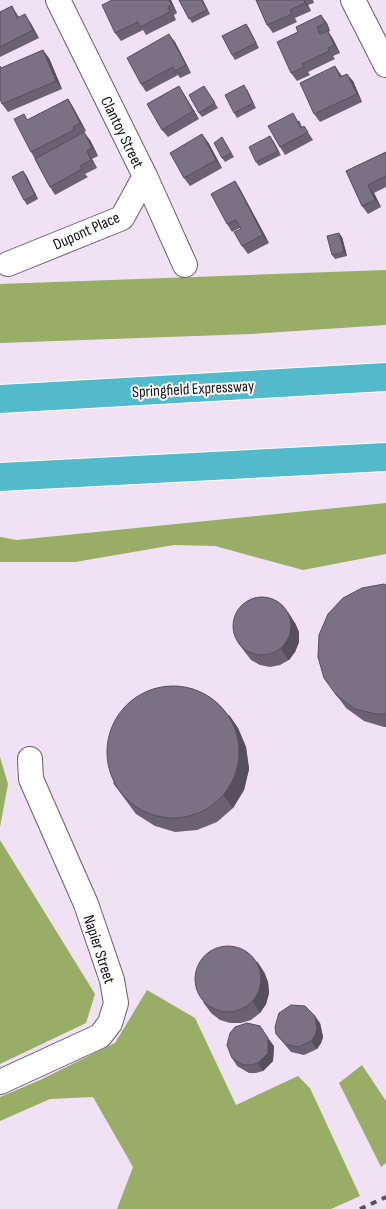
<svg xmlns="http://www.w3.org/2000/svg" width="386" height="1209" font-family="'Sofia Sans Condensed',sans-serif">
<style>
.forest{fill:#98ad65}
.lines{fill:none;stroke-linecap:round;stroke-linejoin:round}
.minor-casing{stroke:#695c6c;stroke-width:26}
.motorway-casing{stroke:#fff;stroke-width:30}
.minor{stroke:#fff;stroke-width:24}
.motorway{stroke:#52baca;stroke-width:28}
.rail{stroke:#58505a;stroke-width:4;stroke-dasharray:6 6;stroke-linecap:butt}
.wall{fill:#6a6172}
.shaded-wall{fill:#564f5c}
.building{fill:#7b7184;stroke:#564f5c}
.labels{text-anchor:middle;stroke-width:4;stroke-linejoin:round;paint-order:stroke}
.street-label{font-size:16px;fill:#110c12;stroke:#fff}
</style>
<rect width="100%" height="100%" fill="#f0e1f4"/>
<!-- forest -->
<path class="forest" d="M386,270V325L251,334L0,343V284Z
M386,503V554L303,570L215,546L174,545L75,562H0V537L17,540Z
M0,757L8,784L0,827Z
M0,840L95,994L86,1023L0,1064Z
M147,990L195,1018L236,1105L298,1076L310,1088L360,1196L331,1209H117L133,1167L93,1097L50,1099L0,1121V1097L40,1080L115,1043Z
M362,1065L386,1101V1163L381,1167L339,1083Z"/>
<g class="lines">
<defs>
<path id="minor" d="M58,0L145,176L185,265
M353,0L386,65
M8,264L122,218L145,176
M0,1082L100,1036L110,1023L116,1003L112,980L86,904L31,779L30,759"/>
<path id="motorway" d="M0,399L386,377
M0,477L386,457"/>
</defs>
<!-- minor casing -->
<use href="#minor" class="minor-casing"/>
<!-- motorway casing -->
<use href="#motorway" class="motorway-casing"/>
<!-- minor -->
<use href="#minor" class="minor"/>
<!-- motorway -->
<use href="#motorway" class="motorway"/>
<!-- rail -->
<path class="rail" d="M360,1209L386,1197"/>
</g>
<!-- wall -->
<path class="wall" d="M112,0H171L177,13L174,15L176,20L146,35L143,30L121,41L115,33Z
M179,0H203L210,14L192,23Z
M256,0H313L314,3L308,5L311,11L295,18L297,22L273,33L267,25Z
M12,6L19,17L30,22L39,38L0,57V12Z
M327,23L330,31L328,32L333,39L340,53L333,56L335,59L308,72L310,75L297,81L291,73L298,32L296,27Z
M246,24L259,48L235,60L232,55Z
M175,42L191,73L180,78L178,75L146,92L141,84Z
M49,58L62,89L8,112L2,104V68Z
M335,66L342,76L353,81L362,102L320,122L314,114Z
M179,86L199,119L168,137L162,130Z
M204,86L218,108L202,117L199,113Z
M247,89L256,108L237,118L234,113Z
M68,99L73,107L86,131L79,135L90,140L98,156L92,159L97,168L85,174L88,177L55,195L50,187L35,159L31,152L28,120Z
M299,120L302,127L304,126L313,140L285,155L280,147Z
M222,137L234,157L225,162L222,158Z
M273,140L281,155L259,166L256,162Z
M208,142L222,168L190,186L184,178Z
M386,152V187L374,193L381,207L368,214L362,206L346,171Z
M26,175L38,199L27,205L24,200Z
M235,181L240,189L269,243L248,254L242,246L240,228L232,232L227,224Z
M342,237L347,256L335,259L332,255Z
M386,585V727H384L364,721L346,708L324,678Z
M295,623L299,632V642L295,652L289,660L280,665L270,667L260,665L251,660L238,643Z
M229,715L238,728L246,747L249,769L244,790L233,808L217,822L197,830L175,832L155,826L136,814L113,783Z
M264,972L268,982L269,993L266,1004L260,1013L251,1020L241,1023H230L220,1020L211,1013L203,1002Z
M320,1023L323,1037L321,1043L317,1049L304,1055L291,1052L276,1034Z
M274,1046L273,1061L263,1071L256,1073H249L237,1066L232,1058Z"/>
<!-- shaded-wall -->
<path class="shaded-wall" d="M169,0H171L177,13L172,5Z
M304,0L308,5L311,11L305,3Z
M25,14L30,22L39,38L33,30Z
M321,15L327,23L330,31L325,23Z
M246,24L249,28L259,48L256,43Z
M328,31L333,39L340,53L334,45Z
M169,34L175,42L191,73L186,65Z
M43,50L49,58L62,89L56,81Z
M347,74L353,81L362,102L357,94Z
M179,86L184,94L199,119L193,111Z
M68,99L73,107L86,131L80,123Z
M84,132L90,140L98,156L92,148Z
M202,134L208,142L222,168L216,160Z
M87,151L92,159L97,168L91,160Z
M23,171L26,175L38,199L35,195Z
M235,181L240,189L269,243L263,235Z
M368,185L374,193L381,207L375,200Z
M339,233L342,237L347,256L344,252Z
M288,612L295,623L299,632V642L295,652L289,660L281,649Z
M229,715L238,728L246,747L249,769L244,790L233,808L224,796Z
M257,961L264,972L268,982L269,993L266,1004L260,1013L253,1002Z
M315,1016L320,1023L323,1037L321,1043L317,1049L311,1041Z
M268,1038L274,1046L273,1061L263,1071L258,1063Z"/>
<!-- building -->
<path class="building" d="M112,0H169L172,5L168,7L170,12L140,27L138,22L115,33L102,5Z
M179,0H202L207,10L189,19Z
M256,0H304L305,3L290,10L292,14L267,25Z
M12,6L17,18L25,14L33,30L0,47V12Z
M321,15L325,23L317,27L320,34L328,31L334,45L328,48L329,51L302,64L304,67L291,73L277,42L298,32L296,27Z
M246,24L256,43L232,55L222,36Z
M169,34L186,65L175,71L173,67L141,84L127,58Z
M43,50L56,81L2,104L0,99V66L1,68Z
M335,66L340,77L347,74L357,94L314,114L300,83Z
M244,85L253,103L234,113L225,95Z
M179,86L193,111L162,130L147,104Z
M204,86L215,103L199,113L189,95Z
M68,99L80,123L73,127L74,130L31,152L14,119L24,114L27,120Z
M293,113L301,128L304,126L308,132L280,147L268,126Z
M84,132L92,148L87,151L91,160L80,166L82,169L50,187L35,159Z
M202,134L216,160L184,178L170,153Z
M270,136L278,151L256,162L249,147Z
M222,137L231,153L222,158L214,143Z
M386,152V176L368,185L375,200L362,206L346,171Z
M23,171L35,195L24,200L12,177Z
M235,181L263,235L242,246L234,232L241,229L236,220L227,224L211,194Z
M339,233L344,252L332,255L327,236Z
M384,584L386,585V714H376L355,709L337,696L324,678L318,657L319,635L328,614L343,598L362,588Z
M233 626a29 29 0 1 1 58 0a29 29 0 1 1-58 0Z
M107 752a66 66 0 1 1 132 0a66 66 0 1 1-132 0Z
M195 979a33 33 0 1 1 66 0a33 33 0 1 1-66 0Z
M291,1005L305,1006L315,1016L317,1029L315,1035L311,1041L299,1047L285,1044L276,1034L275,1027L279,1013Z
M247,1023L260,1026L268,1038V1053L258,1063L251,1065H243L232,1058L227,1045L230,1033L235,1027Z"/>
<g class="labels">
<!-- street labels -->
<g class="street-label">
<text transform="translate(123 132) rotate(64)" y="6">Clantoy Street</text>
<text transform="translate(86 230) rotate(-24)" y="6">Dupont Place</text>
<text transform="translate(193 388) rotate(-3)" y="6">Springfield Expressway</text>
<text transform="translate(100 949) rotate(72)" y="6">Napier Street</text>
</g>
</g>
</svg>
